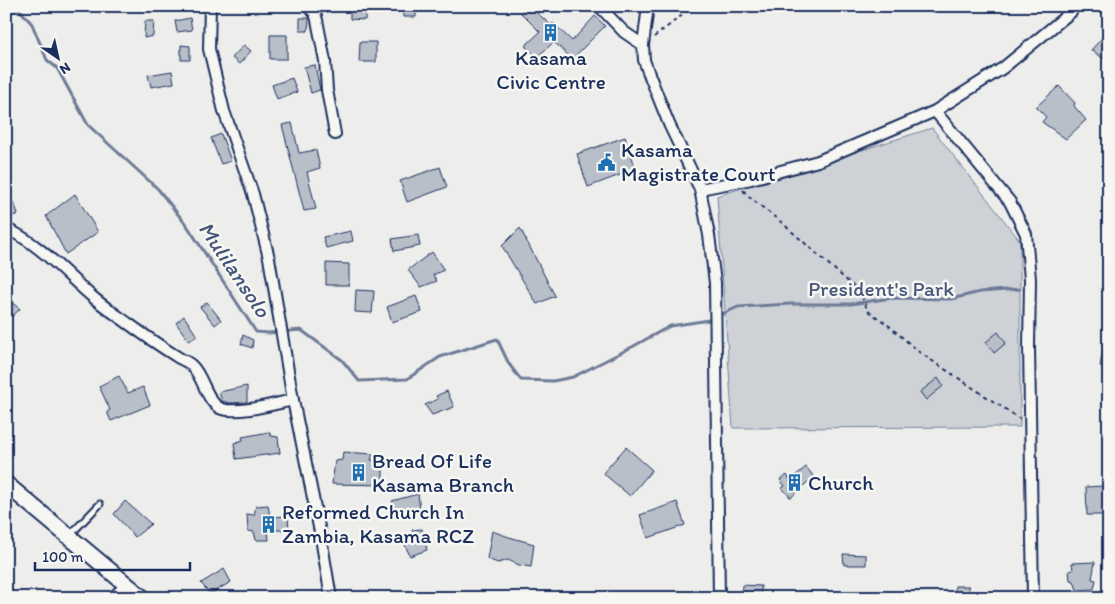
<svg xmlns="http://www.w3.org/2000/svg" width="1115" height="604" font-family="Itim,sans-serif">
<style>
.park{fill:#ced2d7;stroke:#74809a}
.lines{fill:none;stroke-linecap:round;stroke-linejoin:round}
.stream{stroke:#6e7a96;stroke-width:3}
.building{fill:#b9bfc8;stroke:#1b2f5e}
.service-casing{stroke:#1b2f5e;stroke-width:9}
.minor-casing{stroke:#1b2f5e;stroke-width:14}
.primary-casing{stroke:#1b2f5e;stroke-width:19}
.path{stroke:#1b2f5e;stroke-width:2;stroke-dasharray:4 4;stroke-linecap:butt}
.service{stroke:#f6f6f2;stroke-width:5}
.minor{stroke:#f6f6f2;stroke-width:10}
.primary{stroke:#f6f6f2;stroke-width:15}
.labels{text-anchor:middle;stroke-width:5;stroke-linejoin:round;paint-order:stroke}
.poi-label{font-size:21px;fill:#1b2f5e;stroke:#f6f6f2;text-anchor:start}
.park-label{font-size:21px;fill:#48587c;stroke:#f6f6f2}
.water-label{font-size:22px;font-style:italic;fill:#44547a;stroke:#f6f6f2}
</style>
<rect width="100%" height="100%" fill="#edeeec"/>
<filter id="ink" filterUnits="userSpaceOnUse"><feTurbulence type="fractalNoise" baseFrequency=".02" numOctaves="2"/><feDisplacementMap in="SourceGraphic" scale="10" xChannelSelector="R" yChannelSelector="G"/><feConvolveMatrix kernelMatrix="1 2 1 2 8 2 1 2 1" color-interpolation-filters="sRGB"/></filter>
<g filter="url(#ink)">
<!-- park -->
<path class="park" d="M932,128L1020,241V427L733,428L717,196Z"/>
<g class="lines">
<!-- stream -->
<path class="stream" d="M6,18H8L15,7L20,10L32,24L47,60L57,68L88,125L158,189L188,227L256,332L269,333L301,330L342,360L359,381L407,379L440,357L497,339L509,364L521,380L553,381L573,377L632,347L670,326L709,320L738,307L790,304H851L891,298L951,299L980,292L1020,289"/>
</g>
<!-- building -->
<path class="building" d="M350,6H366L365,20L350,19Z
M403,6H416V17H403Z
M527,6H543L537,13L551,25L553,23L572,41L595,16L605,26L572,59L554,42L537,57L525,46L540,32L521,13Z
M190,18L192,30L177,32L175,21Z
M300,18H309L308,31H300Z
M145,21H154L153,36L144,38Z
M270,35H287V59H270Z
M1102,38L1109,42V62L1091,50Z
M360,42H376V62H359Z
M181,45L190,46V60H181Z
M244,45L251,51L239,64L232,58Z
M315,65L320,90L311,93L304,67Z
M172,71L174,83L151,87L148,75Z
M292,78L297,92L277,99L272,85Z
M1059,86L1075,103L1074,106L1086,120L1066,139L1042,122L1046,117L1036,107Z
M292,123L299,153L316,150L320,168L307,172L316,209L304,211L282,125Z
M221,134L231,161L221,164L211,138Z
M625,137L636,169L588,187L577,154Z
M440,167L447,187L407,202L400,181Z
M75,194L98,232L66,254L46,216Z
M14,202L18,214L6,219V205Z
M520,228L555,296L537,304L502,246Z
M351,231L353,241L326,248L323,237Z
M418,235L420,246L394,251L392,239Z
M432,252L444,270L433,275L437,281L421,287L408,270Z
M326,263L349,264V285H326Z
M356,290L374,291L372,313L355,312Z
M416,296L422,312L392,322L387,307Z
M6,298L20,309L6,322Z
M207,302L221,320L215,325L200,307Z
M184,316L197,336L189,341L176,323Z
M998,332L1006,343L994,353L986,342Z
M243,335L253,340L252,348L241,344Z
M1105,340H1109V367L1100,366Z
M119,376L128,393L143,387L150,405L111,421L107,412L110,410L99,386Z
M938,378L943,386L926,400L920,392Z
M247,386V402L230,403L222,401L219,392Z
M447,391L454,407L432,415L425,405L438,399L436,396Z
M269,432L271,436L278,437L280,453L236,459L234,443L243,440L242,437Z
M626,447L652,470L630,496L603,473Z
M343,452L373,454L371,460L383,461V485L332,484L335,461L342,460Z
M806,467L814,477L798,490L791,498L782,488L785,486L780,480L787,475L790,480Z
M1103,486L1105,515H1087L1086,487Z
M418,494L420,510L406,513V508L396,510L392,501Z
M125,501L151,524L135,537L114,514Z
M677,502L685,525L648,538L640,515Z
M268,505L270,517L288,516L289,530H268L269,540H256L254,532L248,531L247,514L254,515L256,506Z
M422,529L427,550L410,556L405,545L416,541L412,530Z
M492,531L509,537L534,544L531,567L519,565L508,560L498,563L487,559Z
M843,554L866,555V565H844Z
M1095,562L1092,579L1096,580L1094,589L1077,590L1074,581L1070,580L1069,571L1073,570L1072,563Z
M224,569L231,582L210,594L201,583Z
M742,585L761,586V598H741Z
M955,586H969V598H955Z"/>
<g class="lines">
<defs>
<path id="service" d="M69,536L100,504"/>
<path id="minor" d="M210,6L209,49L224,111L253,194L269,258L293,400L320,532L331,598
M307,6L315,13L317,20L325,61L327,90L335,134
M599,6L624,32L643,45
M648,6L643,45L644,60L649,74L669,124L700,189L709,235L715,283L719,598
M935,111L1010,202L1026,234L1030,279L1029,347L1033,598
M700,189L751,179L818,161L935,111L1003,68L1071,12L1075,6
M6,231L9,230C43,246 67,276 95,299C106,308 118,316 129,324C144,335 160,346 176,356C181,360 188,361 192,366C203,376 207,404 222,409C240,414 274,404 293,400
M112,598L127,585"/>
<path id="primary" d="M6,484L127,585L143,598"/>
</defs>
<!-- service casing -->
<use href="#service" class="service-casing"/>
<!-- minor casing -->
<use href="#minor" class="minor-casing"/>
<!-- primary casing -->
<use href="#primary" class="primary-casing"/>
<!-- path -->
<path class="path" d="M654,37L694,6
M743,190L748,196L781,222L860,292L868,311L887,324L919,352L1020,419"/>
<!-- service -->
<use href="#service" class="service"/>
<!-- minor -->
<use href="#minor" class="minor"/>
<!-- primary -->
<use href="#primary" class="primary"/>
</g>
</g>
<!-- icons -->
<defs>
<symbol id="building-bare" viewBox="-9 -9 18 18"><path d="M-4-6H4V6H1V3H-1V6H-4ZM-2.5-4.3h1.7v1.8h-1.7ZM.8-4.3h1.7v1.8H.8ZM-2.5-1h1.7V.8h-1.7ZM.8-1h1.7V.8H.8Z" fill="#1f6fb2" stroke="#f6f6f2" stroke-width="2.5" paint-order="stroke"/></symbol>
<symbol id="civic-bare" viewBox="-9 -9 18 18"><path d="M-.6-6.5H3V-4.5H.6V-3L4-1V1h2V6H-6V1h2V-1L-.6-3ZM-1.2 2.5V6h2.4V2.5Z" fill="#1f6fb2" stroke="#f6f6f2" stroke-width="2.5" paint-order="stroke"/></symbol>
</defs>
<g fill-rule="evenodd">
<use href="#building-bare" x="538" y="20" width="25" height="25"/>
<use href="#civic-bare" x="594" y="150" width="25" height="25"/>
<use href="#building-bare" x="346" y="460" width="25" height="25"/>
<use href="#building-bare" x="782" y="470" width="25" height="25"/>
<use href="#building-bare" x="256" y="512" width="25" height="25"/>
</g>
<g class="labels">
<!-- poi labels -->
<g class="poi-label">
<text x="551" y="65" text-anchor="middle">Kasama<tspan x="551" dy="24">Civic Centre</tspan></text>
<text x="621" y="157">Kasama<tspan x="621" dy="24">Magistrate Court</tspan></text>
<text x="372" y="468">Bread Of Life<tspan x="372" dy="24">Kasama Branch</tspan></text>
<text x="808" y="490">Church</text>
<text x="282" y="519">Reformed Church In<tspan x="282" dy="24">Zambia, Kasama RCZ</tspan></text>
</g>
<!-- park labels -->
<g class="park-label">
<text x="881" y="296">President's Park</text>
</g>
<!-- water labels -->
<g class="water-label">
<text transform="translate(235 269) rotate(56)" y="8">Mulilansolo</text>
</g>
</g>
<!-- margin -->
<rect width="1115" height="604" fill="none" stroke="#f6f6f2" stroke-width="25"/>
<rect x="12" y="12" width="1090" height="579" fill="none" stroke="#1b2f5e" stroke-width="2" filter="url(#ink)"/>
<!-- north arrow -->
<g transform="translate(58 58) rotate(146)" stroke="#f6f6f2" stroke-width="4" paint-order="stroke">
<path d="M0-4L9 19L0 12L-9 19Z" fill="#1b2f5e"/>
<text y="-8" font-size="14" font-weight="bold" text-anchor="middle" fill="#1b2f5e">N</text>
</g>
<!-- scale -->
<path d="M35 562v8h155v-8" fill="none" stroke="#1b2f5e" stroke-width="2.5"/>
<text x="42" y="562" font-size="15" fill="#1b2f5e" stroke="#f6f6f2" stroke-width="4" paint-order="stroke">100 m</text>
</svg>
